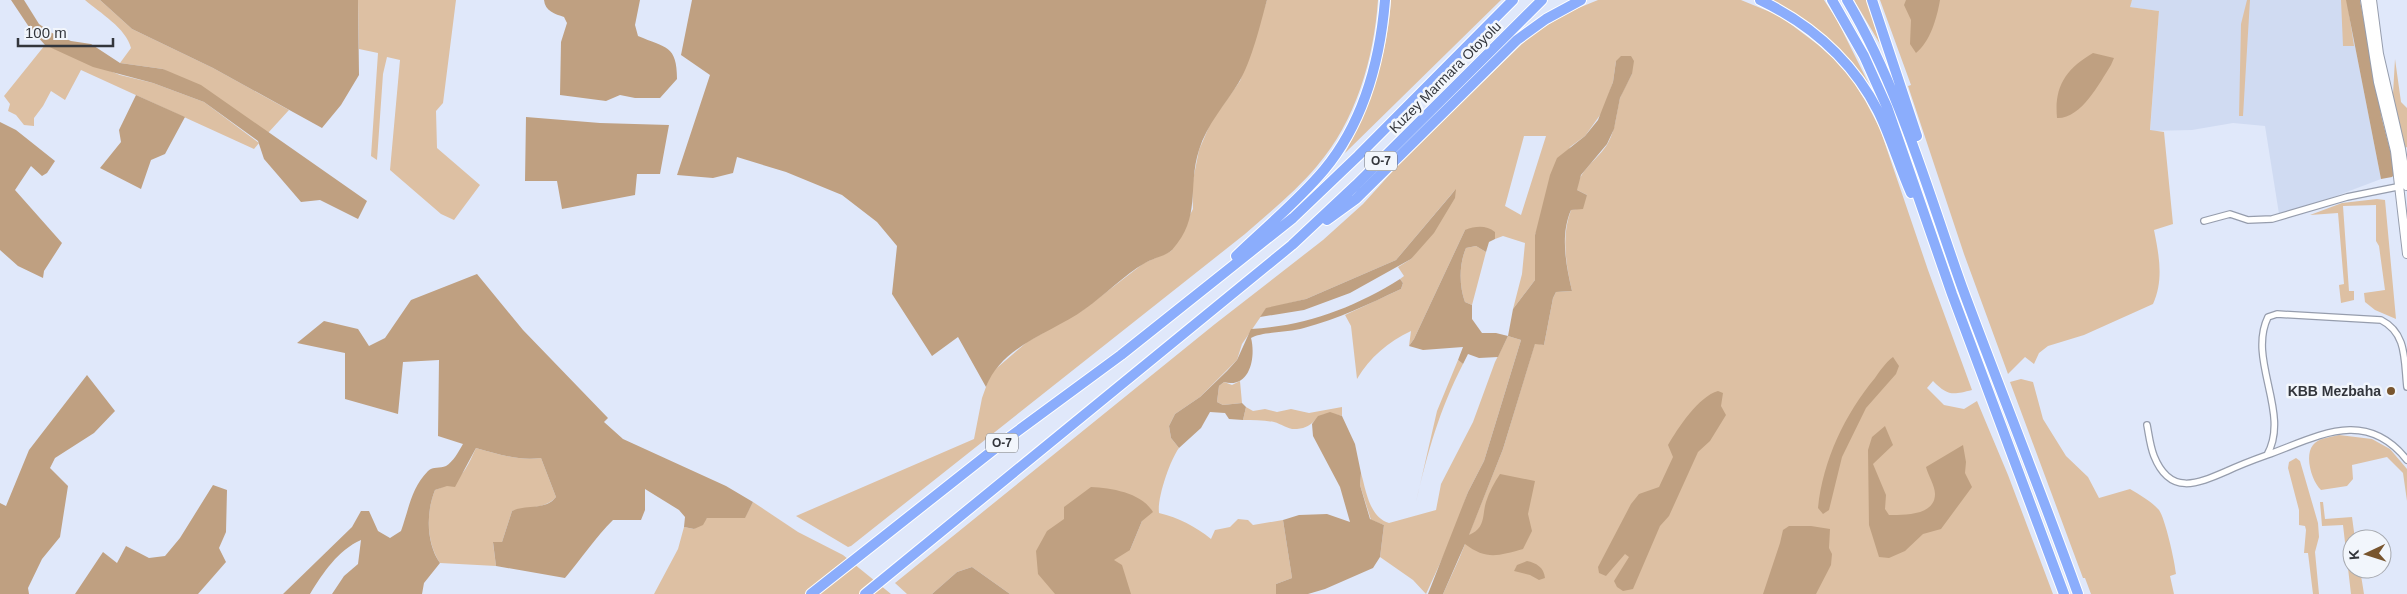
<svg xmlns="http://www.w3.org/2000/svg" width="2407" height="594" font-family="Helvetica,sans-serif">
<style>
.built{fill:#d0dbf2}
.green{fill:#ddc0a3;fill-rule:evenodd}
.forest{fill:#bfa081}
.lines{fill:none;stroke-linecap:round;stroke-linejoin:round}
.minor-casing{stroke:#969dad;stroke-width:8}
.secondary-casing{stroke:#969dad;stroke-width:10}
.motorway-casing{stroke:#fff;stroke-width:12}
.minor{stroke:#fff;stroke-width:5.5}
.secondary{stroke:#fff;stroke-width:8}
.motorway{stroke:#8badfc;stroke-width:10}
.poi-dot{fill:#78552e;stroke:#f2f6fc;stroke-width:2}
.labels{text-anchor:middle;stroke-width:5;stroke-linejoin:round;paint-order:stroke}
.shield{fill:#f2f6fc;stroke:#6c7076;stroke-width:1}
.shield-label{font-size:12px;font-weight:bold;fill:#33363c}
.street-label{font-size:14px;fill:#33363c;stroke:#f2f6fc}
.poi-label{font-size:14px;font-weight:bold;fill:#33363c;stroke:#f2f6fc;text-anchor:end}
</style>
<rect width="100%" height="100%" fill="#e0e8fa"/>
<!-- built -->
<path class="built" d="M2132,0H2346L2381,179L2315,204L2279,214L2265,126L2233,123L2192,130L2150,131L2159,11L2129,7Z"/>
<!-- green -->
<path class="green" d="M85,0H100L132,29L213,68L289,110L268,133L163,69L120,63L131,48C126,28 100,13 85,0Z
M358,0H456L443,103L436,111L437,148L480,185L454,220L441,214L390,170L400,60L387,57L383,74L377,160L371,156L378,53L359,49Z
M1267,0H1378C1374,58 1356,121 1317,166C1296,191 1270,212 1245,234L851,546L848,547L796,516L974,439L982,398L991,373L1027,342L1083,310L1144,263L1171,251L1193,209L1192,185L1199,150L1211,122L1240,81Z
M1391,0H1501L1345,153C1371,104 1387,56 1391,0Z
M1598,0H1741L1780,16L1817,44L1833,58L1851,78L1866,102L1880,129L1928,270L1972,390C1952,395 1948,396 1933,381L1927,388L1944,405L1964,409L1977,401L2008,475L2053,594H1443L1459,559L1503,449L1535,343L1544,345L1553,298L1556,292L1572,291C1566,265 1561,236 1571,210L1577,209L1587,195L1577,190C1577,171 1599,159 1608,143C1616,128 1616,114 1620,98C1623,90 1628,82 1632,74L1616,61L1613,82L1603,111L1585,136L1570,147L1535,235V280L1513,309L1522,274L1525,243L1503,236L1495,239V232L1465,230L1414,339L1409,346L1411,331C1388,342 1370,357 1357,379L1351,326L1345,315L1401,289L1403,283L1400,279L1404,276L1398,267L1411,259L1455,190L1396,260L1306,299L1266,309L1242,344L1237,360L1200,397L1175,414L1169,426L1171,438L1179,448C1170,460 1157,498 1159,513C1179,518 1195,526 1211,539L1215,530L1230,527L1238,519L1248,520L1253,525L1283,520L1292,578L1276,584V594H1010L972,567L957,572L932,594H907L895,583L1215,324L1323,240L1363,204L1401,162L1531,35L1571,11ZM1524,136H1546L1521,215L1505,206ZM1091,488L1142,521L1130,550Z
M1770,0H1824L1837,20L1869,84C1840,50 1811,19 1770,0Z
M1854,0H1867L1880,44Z
M1880,0H2132L2130,7L2159,11L2150,130L2164,132L2173,224L2154,230C2159,255 2164,280 2153,304L2084,335L2048,346L2039,353L2034,364L2025,357L2008,374L1964,254L1908,86L1911,85Z
M2247,0H2250L2243,116H2239L2241,24Z
M2341,0H2347L2354,46H2343Z
M45,45L120,75L153,83L204,102L259,143L254,149L81,70L65,100L51,91L43,106L34,118V126L24,125L16,115L8,111L10,104L4,96Z
M2395,59L2401,102L2407,108V147L2403,149L2392,112Z
M2377,199L2385,200L2396,319L2375,310L2365,302L2364,293L2385,290L2379,246L2376,241V205L2343,206L2349,291H2354V300L2341,303L2339,285L2344,284L2338,213L2310,215L2342,203Z
M1476,246L1486,252L1472,305L1465,302C1459,286 1459,264 1466,248Z
M1508,336L1521,340L1484,461L1468,492L1453,535L1426,594L1413,580L1380,557L1384,525L1371,520L1360,485L1361,473C1366,490 1369,517 1389,523L1436,510L1441,484L1473,422L1495,362Z
M1458,360L1463,364C1439,411 1428,451 1416,502L1437,411Z
M2021,379L2033,382L2043,419L2066,456L2088,477L2099,498L2130,489C2140,495 2151,501 2159,510C2165,518 2175,562 2176,574L2170,576L2174,594H2091L2085,578H2083L2010,382Z
M1240,381L1242,403L1223,405L1217,402L1219,386L1224,382L1232,385Z
M1246,407L1253,411L1265,409L1277,412L1291,409L1309,413L1342,407V416C1313,407 1320,427 1297,429C1288,430 1282,424 1274,422C1264,420 1253,420 1243,420Z
M2339,435L2372,439L2390,449L2407,469V501L2403,473L2387,457L2352,465L2353,479L2347,486L2321,490C2312,482 2304,456 2313,445C2318,438 2331,437 2339,435Z
M476,448C498,454 518,461 541,458L556,497C546,509 526,507 512,511L502,542L493,543L496,566L440,563C426,542 426,512 435,490C462,480 465,472 476,448Z
M2296,458L2300,461L2318,523L2319,537L2315,552L2319,594H2313L2308,553H2304L2306,530L2305,526L2299,525V510L2288,468L2289,462Z
M753,502L798,532L843,555L891,594H654L678,549L684,527L694,529L707,518L745,517Z
M2320,502H2323L2325,519L2352,517L2355,539H2352V569H2360L2364,594H2351L2343,525L2322,526Z"/>
<!-- forest -->
<path class="forest" d="M11,0H24L39,24L52,33L71,41L91,44L120,63L163,69L201,85L367,201L358,219L320,200L301,202L264,159L258,141L204,102L153,83L93,67L45,45L29,27Z
M100,0H358L359,75L341,105L322,128L213,68L132,29Z
M544,0H640L635,25L638,36C666,48 677,45 677,79L660,98H635L620,95L606,101L560,95L561,42L567,23L564,17C555,14 545,11 544,0Z
M692,0H1267C1260,25 1252,60 1239,82C1225,105 1207,124 1199,150C1187,188 1202,217 1172,250C1166,256 1153,258 1145,263C1124,275 1105,295 1085,309C1052,333 1002,345 986,387L958,337L932,356L892,294L897,246L877,222L842,195L786,172L737,157L733,173L713,178L677,175L710,75L681,55Z
M1906,0H1940C1937,18 1930,42 1916,53L1910,44L1911,20L1904,5Z
M2346,0H2360L2382,119L2396,173L2392,177L2381,179Z
M2093,53L2114,58L2111,65C2099,84 2081,119 2057,118C2054,86 2066,69 2093,53Z
M1621,56H1631L1634,61L1632,74L1620,98L1614,129L1607,144L1581,175L1577,190L1587,195L1583,209L1571,210C1560,235 1566,265 1572,291L1556,292L1553,298L1544,345L1535,344L1503,449L1469,535C1486,528 1482,515 1486,502C1489,492 1494,483 1500,474L1535,481L1528,514L1532,531L1523,549C1498,556 1486,560 1465,544L1443,594H1428L1468,492L1484,461L1521,340L1508,336L1498,357L1479,358L1468,354L1463,364L1458,360L1463,347L1423,350L1409,346L1414,339L1465,230C1476,226 1486,225 1495,232V239L1489,242L1486,252L1476,246L1466,248C1459,264 1459,286 1465,302L1472,305V319L1482,333H1496L1508,336L1513,309L1535,280V235L1550,175L1557,158L1585,136L1598,120L1613,82L1616,61Z
M136,95L185,117L165,154L151,160L141,189L100,168L121,142L119,130Z
M526,117L600,123L669,125L660,174H637L635,195L562,209L557,181H525Z
M0,122L16,130L55,161L47,173L42,176L31,166L15,190L62,243L44,271L43,278L18,266L0,250Z
M1456,189L1455,198L1434,233L1411,259L1350,293L1304,310L1260,317L1266,308L1306,299L1396,260Z
M477,274L523,330L608,418L604,422L623,439L726,486L753,502L745,518H707L703,525L694,529L684,527L685,517L679,510L645,489V510L641,520H613C595,538 582,558 565,578L496,566L493,542H502L512,511C526,504 545,511 556,497L541,458C518,461 498,454 476,448L455,487L447,486L435,490C426,512 426,543 440,563L424,583L422,594H332L344,576L358,564L361,540C338,550 323,573 310,594H283L352,527L361,511H369L378,531L390,538L401,531C409,509 411,488 428,471C433,466 440,469 446,466C453,462 459,451 463,444L438,436L439,360L403,362L398,414L345,399V353L297,343L324,321L358,329L369,346L385,338L411,300Z
M1400,279L1403,283L1401,289C1369,304 1338,319 1304,328C1288,333 1263,331 1251,338C1256,357 1250,389 1224,382L1219,386L1217,402L1223,405L1242,403L1246,407L1243,420L1229,419L1225,413L1210,412L1201,428L1179,448L1171,438L1169,426L1175,414L1200,397L1227,371L1237,360L1251,329C1305,326 1354,308 1400,279Z
M1893,357L1899,366L1896,374L1866,408L1842,457L1829,510L1823,514L1818,508C1823,460 1845,414 1875,378C1880,371 1885,363 1893,357Z
M87,375L115,411L94,433L55,458L50,468L68,486L60,537L42,559L28,588L29,594H0V503L6,506L29,450Z
M1718,391L1723,393L1721,406L1726,415L1710,441L1698,452L1669,516L1660,526L1633,589L1623,591L1617,587L1614,581L1629,557L1625,554L1606,576L1599,573L1598,567L1631,504L1639,494L1659,487L1673,457L1668,445C1678,428 1699,396 1718,391Z
M1330,412L1342,416L1355,444L1361,473L1360,485L1370,519L1384,525L1380,557L1373,568L1325,589L1308,594H1276V584L1292,578L1283,520L1299,515L1327,514L1350,522L1340,487L1313,436L1312,424L1318,416Z
M1885,426L1893,445L1873,464L1886,495L1885,509L1889,515C1903,515 1935,516 1935,494C1935,486 1928,475 1926,467L1963,445L1966,462L1965,473L1972,487L1941,529L1923,534L1905,551L1889,558L1879,557L1869,525L1868,450L1872,437Z
M213,485L227,490L226,532L219,548L226,562L198,594H75L103,552L117,563L126,546L149,558L165,556L180,538Z
M1091,487C1112,488 1142,493 1153,512L1142,521L1130,550L1114,560L1122,565L1131,594H1055L1038,574L1036,551L1047,531L1064,519V507Z
M1789,526H1811L1830,529L1829,548L1832,554L1831,565L1816,594H1763L1780,543L1783,530Z
M1527,561C1536,563 1544,567 1545,578L1539,580L1530,575L1514,571L1517,565Z
M972,567L1010,594H932L957,572Z"/>
<g class="lines">
<defs>
<path id="minor" d="M2204,221L2230,214L2248,220L2272,219L2347,197L2402,186
M2147,425C2149,435 2150,446 2154,456C2170,496 2197,484 2227,471C2240,465 2253,460 2267,455C2291,413 2247,360 2268,317L2277,314L2381,320C2407,333 2404,360 2407,387
M2267,455C2317,437 2365,407 2407,460"/>
<path id="secondary" d="M2365,0L2378,82L2395,151L2407,254
M2372,0L2379,54L2401,149L2407,186"/>
<path id="motorway" d="M1760,0C1810,24 1852,60 1878,111C1891,137 1899,166 1911,193
M1832,0L1864,56L1887,107L1952,294L2064,594
M1847,0C1900,90 1927,189 1962,287C2000,390 2041,491 2078,594
M1872,0L1917,136
M1327,220L1356,199L1517,40L1546,19L1581,0
M1236,256C1265,228 1298,201 1324,170C1363,123 1380,61 1385,0
M811,594L1011,436L1121,355L1293,218L1358,156L1513,0
M865,594L1292,245L1356,185L1542,0"/>
</defs>
<!-- minor casing -->
<use href="#minor" class="minor-casing"/>
<!-- secondary casing -->
<use href="#secondary" class="secondary-casing"/>
<!-- motorway casing -->
<use href="#motorway" class="motorway-casing"/>
<!-- minor -->
<use href="#minor" class="minor"/>
<!-- secondary -->
<use href="#secondary" class="secondary"/>
<!-- motorway -->
<use href="#motorway" class="motorway"/>
</g>
<!-- markers -->
<circle class="poi-dot" cx="2391" cy="391" r="5"/>
<g class="labels">
<!-- shield labels -->
<g class="shield">
<rect x="1365" y="151.5" width="32" height="19" rx="4"/>
<rect x="986" y="433.5" width="32" height="19" rx="4"/>
</g>
<g class="shield-label">
<text x="1381" y="165">O-7</text>
<text x="1002" y="447">O-7</text>
</g>
<!-- street labels -->
<g class="street-label">
<text transform="translate(1445 77) rotate(-45)" y="5">Kuzey Marmara Otoyolu</text>
</g>
<!-- poi labels -->
<g class="poi-label">
<text x="2381" y="396">KBB Mezbaha</text>
</g>
</g>
<!-- north arrow -->
<g transform="translate(2367 554) rotate(266)"><circle r="24" fill="#f2f6fc" stroke="#a6a9af"/>
<path d="M0-4L9 19L0 12L-9 19Z" fill="#78552e"/>
<text y="-8" font-size="14" font-weight="bold" text-anchor="middle" fill="#33363c">K</text>
</g>
<!-- scale -->
<path d="M18 38v8h95v-8" fill="none" stroke="#33363c" stroke-width="2.5"/>
<text x="25" y="38" font-size="15" fill="#33363c" stroke="#f2f6fc" stroke-width="4" paint-order="stroke">100 m</text>
</svg>
